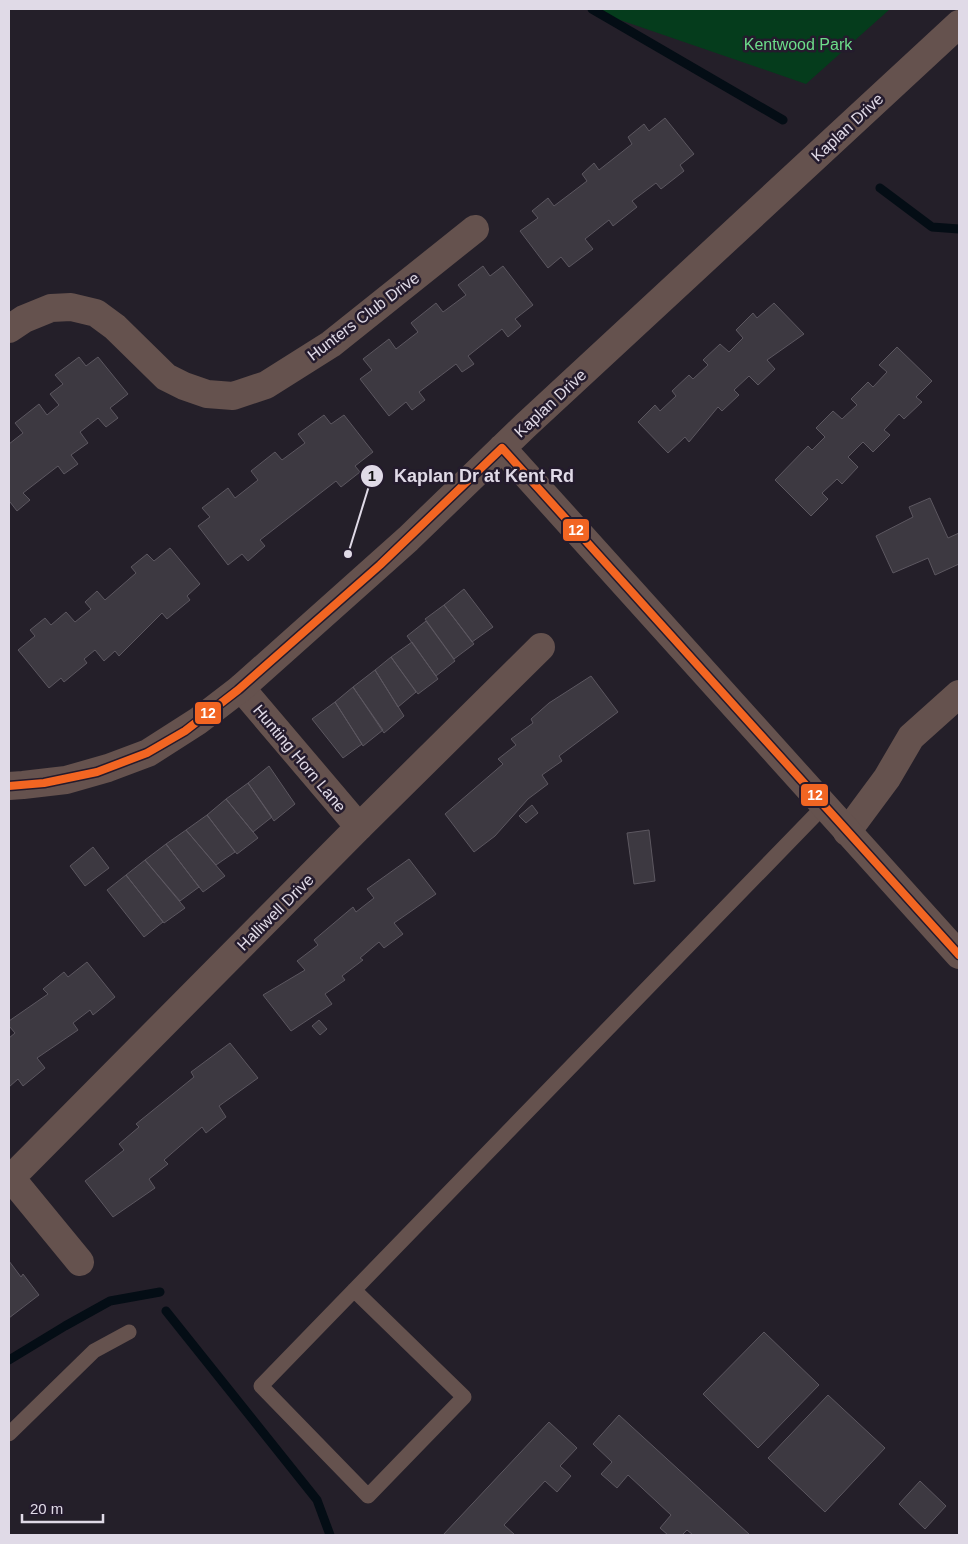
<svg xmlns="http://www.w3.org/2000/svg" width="968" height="1544" font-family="Arial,sans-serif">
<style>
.green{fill:#053c1c}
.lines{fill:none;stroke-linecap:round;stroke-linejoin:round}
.stream{stroke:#040d15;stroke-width:9}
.building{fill:#3d3941;stroke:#5c5760}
.service{stroke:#65524e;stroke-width:15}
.minor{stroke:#65524e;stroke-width:28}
.tertiary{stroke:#65524e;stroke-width:28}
.bus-1-casing{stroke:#241b2d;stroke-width:11}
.bus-1{stroke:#f26522;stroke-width:8}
.labels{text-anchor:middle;stroke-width:5;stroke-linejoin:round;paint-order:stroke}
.park-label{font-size:16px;fill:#6cdd8a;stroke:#241b2d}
.street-label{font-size:16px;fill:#e0dae7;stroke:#241b2d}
.leader{fill:none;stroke:#e0dae7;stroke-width:2}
.callout-dot{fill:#e0dae7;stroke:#241b2d;stroke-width:2}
.mark-label{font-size:15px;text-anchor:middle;font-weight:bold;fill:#111}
.callout-label{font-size:18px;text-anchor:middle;font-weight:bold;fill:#e0dae7;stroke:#241b2d;stroke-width:5;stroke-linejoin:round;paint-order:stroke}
.line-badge{stroke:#241b2d;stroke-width:2}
.badge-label{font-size:14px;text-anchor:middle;font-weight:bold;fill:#fff}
</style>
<rect width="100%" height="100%" fill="#241f29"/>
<!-- green -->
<path class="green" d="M588,9H890L806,84Z"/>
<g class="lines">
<!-- stream -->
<path class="stream" d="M592,9L783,120
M880,188L932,227L959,229
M166,1311L317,1500L330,1535
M9,1360L65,1326L110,1301L160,1292"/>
</g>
<!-- building -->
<path class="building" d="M665,118L694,154L680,165L684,171L661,189L656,183L632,201L637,207L613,226L609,220L585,239L593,249L569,267L561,257L548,268L520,231L538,218L532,211L548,198L554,206L587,181L582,174L594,163L599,170L632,144L628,137L644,124L649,131Z
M483,266L490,276L503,266L533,305L515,319L521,326L508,337L502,329L468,356L474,364L462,372L456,364L419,392L425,400L412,410L406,402L389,416L360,379L372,370L363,359L389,339L396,349L418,332L411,323L436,303L443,312L466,295L458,285Z
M774,303L804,334L767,360L775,369L758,385L749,376L734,390L739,395L722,411L718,407L689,442L685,437L668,453L638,422L655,405L660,411L676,396L672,391L689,375L693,379L708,365L703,360L720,344L729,352L743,338L736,330L753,313L757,318Z
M897,347L932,381L916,397L922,402L904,419L899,414L884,430L890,435L873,452L863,442L848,457L858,467L842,484L837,479L822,493L828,499L811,516L775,480L808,446L812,450L825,437L816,428L833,411L842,419L857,405L851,399L868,382L873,387L887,372L879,365Z
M79,357L86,366L98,357L128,394L110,408L118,418L106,427L98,418L80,432L88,443L71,455L78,464L64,474L58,466L23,493L30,500L17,511L10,502L9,503V444L23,433L15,423L39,404L47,415L59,405L50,394L63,384L55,375Z
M324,415L331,424L344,415L373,452L355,466L360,472L341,487L336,481L260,540L265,546L248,561L242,554L228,565L198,526L210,517L202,508L228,488L235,498L258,480L251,471L275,452L282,460L305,443L298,434Z
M930,498L948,538L959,533V564L935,575L928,558L893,573L876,536L913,517L909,507Z
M170,548L200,584L187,596L190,600L167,619L162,613L119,656L115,651L104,661L95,650L84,659L87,663L64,682L61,678L49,688L18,650L35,636L30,630L45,618L51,625L66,612L75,622L91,609L85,602L97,591L105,600L136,573L131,567L147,554L154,561Z
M464,589L493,627L472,642L444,605Z
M444,605L474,644L454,659L425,619Z
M426,621L455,661L436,676L407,636Z
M412,642L438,679L418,694L391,657Z
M391,657L416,692L398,707L375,670Z
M375,670L404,716L384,733L353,687Z
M591,676L618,712L559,756L562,761L542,775L548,784L528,799L495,836L474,852L445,814L503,764L498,759L516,745L511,739L533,723L531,719L549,703Z
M353,687L383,730L363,746L335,702Z
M335,702L362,744L343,758L312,719Z
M269,766L295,804L274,821L248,783Z
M248,783L272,817L253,832L226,799Z
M226,799L258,838L237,854L207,815Z
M532,805L538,813L526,823L519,816Z
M207,815L235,852L216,865L186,830Z
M186,830L225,876L203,892L166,844Z
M649,830L655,881L634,884L627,833Z
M166,844L199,887L180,901L145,860Z
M93,847L109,868L85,886L70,866Z
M409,859L436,894L394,923L403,934L384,948L379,942L360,958L363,960L342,976L345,980L325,994L332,1004L291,1031L263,995L305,970L297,961L318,945L314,940L353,907L356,912L374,898L367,889Z
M145,860L185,908L164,923L126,875Z
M126,875L163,922L144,937L107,890Z
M87,962L115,997L93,1015L90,1010L73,1023L78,1030L37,1058L45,1068L23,1086L18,1079L9,1087V1038L15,1033L9,1026V1021L48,994L43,989L64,972L68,977Z
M319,1020L327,1029L320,1035L312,1026Z
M230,1043L258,1078L219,1106L226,1117L206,1133L202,1127L164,1160L168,1164L149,1179L155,1188L113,1217L85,1181L124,1150L119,1144L139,1127L136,1124L194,1077L191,1072Z
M9,1261L21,1277L23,1274L39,1295L9,1318Z
M764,1332L819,1385L758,1448L703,1394Z
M828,1395L885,1448L825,1512L768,1458Z
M619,1415L750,1535H693L687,1530L682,1535H668L660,1528L671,1515L628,1475L617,1488L601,1474L612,1462L593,1444Z
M549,1422L577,1448L560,1466L571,1476L557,1492L545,1481L504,1525L515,1535H443Z
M920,1481L946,1506L925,1529L899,1504Z"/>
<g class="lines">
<!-- service -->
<path class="service" d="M354,1290L464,1397L368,1496L261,1386L824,806
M9,1434L94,1351L129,1332"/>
<!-- minor -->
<path class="minor" d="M9,329L24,319L51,308L71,307L96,313L115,327L166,377L184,386L207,394L233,396L266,385L331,344L475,229
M241,688L359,827
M847,832L887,778L911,737L959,694
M9,1178H11L80,1262
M11,1178L359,827L541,647"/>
<!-- tertiary -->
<path class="tertiary" d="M502,448L959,955
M9,786L23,785L66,780L108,768L148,753L198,721L241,688L408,539L526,425L959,24"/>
<defs>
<path id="bus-1" d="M9,786L44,783L97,772L147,753L185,731L238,690L380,565L502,448L959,955"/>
</defs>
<!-- bus-1 casing -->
<use href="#bus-1" class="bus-1-casing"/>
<!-- bus-1 -->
<use href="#bus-1" class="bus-1"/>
</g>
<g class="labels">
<!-- park labels -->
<g class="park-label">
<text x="798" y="50">Kentwood Park</text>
</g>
<!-- street labels -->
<g class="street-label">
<text transform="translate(847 127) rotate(-43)" y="6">Kaplan Drive</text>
<text transform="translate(363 316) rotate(-37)" y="6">Hunters Club Drive</text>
<text transform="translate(550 403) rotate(-43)" y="6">Kaplan Drive</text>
<text transform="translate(300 758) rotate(50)" y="6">Hunting Horn Lane</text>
<text transform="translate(275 912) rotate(-45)" y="6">Halliwell Drive</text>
</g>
</g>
<!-- callouts -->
<path class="leader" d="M348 554L372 476"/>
<g class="callout-dot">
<circle cx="348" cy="554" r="5"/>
<circle cx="372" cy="476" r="12"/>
</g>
<g class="mark-label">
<text x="372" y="481">1</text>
</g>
<g class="callout-label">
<text x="484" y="482">Kaplan Dr at Kent Rd</text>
</g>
<g class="line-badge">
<rect x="562" y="518" width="28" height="24" rx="5" fill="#f26522"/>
<rect x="194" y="701" width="28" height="24" rx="5" fill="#f26522"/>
<rect x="800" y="783" width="29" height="24" rx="5" fill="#f26522"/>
</g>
<g class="badge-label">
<text x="576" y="535">12</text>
<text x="208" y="718">12</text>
<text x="815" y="800">12</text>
</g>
<!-- border -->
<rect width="968" height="1544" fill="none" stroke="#e0dae7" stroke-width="20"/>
<!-- scale -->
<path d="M22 1514v8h81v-8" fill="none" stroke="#e0dae7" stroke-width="2.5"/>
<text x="30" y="1514" font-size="15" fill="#e0dae7" stroke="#241b2d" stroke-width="4" paint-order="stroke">20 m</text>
</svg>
